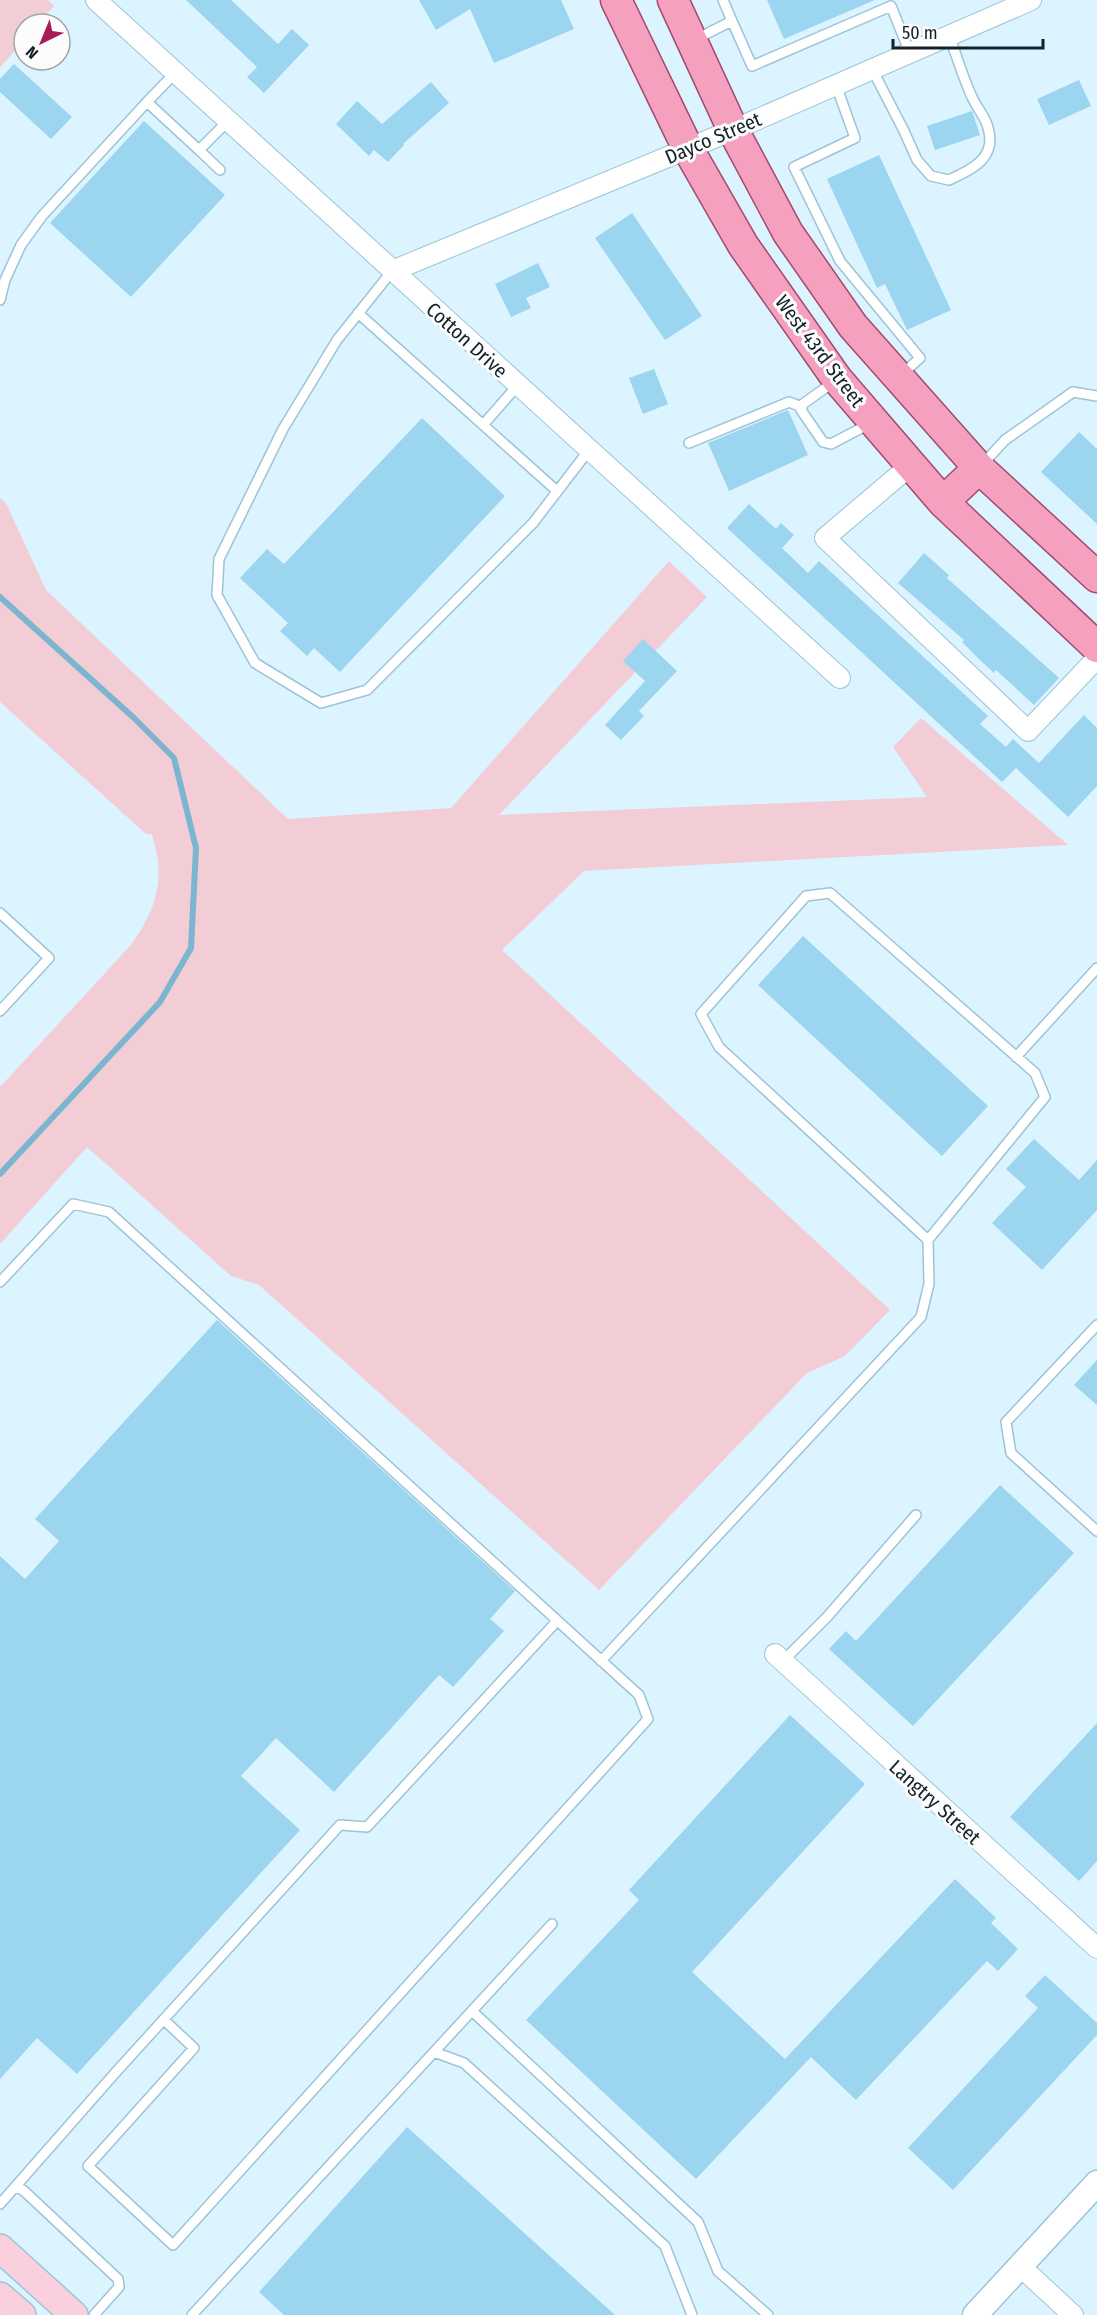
<svg xmlns="http://www.w3.org/2000/svg" width="1097" height="2315" font-family="'Fira Sans Condensed',sans-serif">
<style>
.green{fill:#f3cdd6}
.lines{fill:none;stroke-linecap:round;stroke-linejoin:round}
.stream{stroke:#7cb5cf;stroke-width:6}
.building{fill:#9bd5ef}
.service-casing{stroke:#9dc4d6;stroke-width:12}
.minor-casing{stroke:#9dc4d6;stroke-width:22}
.tertiary-casing{stroke:#9dc4d6;stroke-width:27}
.secondary-casing{stroke:#9dc4d6;stroke-width:30}
.primary-casing{stroke:#a24b6d;stroke-width:33}
.service{stroke:#fff;stroke-width:9}
.minor{stroke:#fff;stroke-width:20}
.tertiary{stroke:#fff;stroke-width:24}
.secondary{stroke:#fad0de;stroke-width:27}
.primary{stroke:#f5a0be;stroke-width:30}
.labels{text-anchor:middle;stroke-width:6;stroke-linejoin:round;paint-order:stroke}
.street-label{font-size:20px;fill:#132229;stroke:#fcfcfc}
</style>
<rect width="100%" height="100%" fill="#dcf4ff"/>
<!-- green -->
<path class="green" d="M0,0H48L54,6L38,24H24V40L0,68Z
M0,498L6,503L46,590L288,819L451,808L669,561L707,597L499,815L927,797L893,747L921,718L1068,845L584,871L502,950L890,1310L845,1356L807,1373L599,1590L259,1285L231,1276L87,1147L0,1244V1087L130,946C148,922 162,893 158,862C157,853 154,843 152,834H146L0,702Z"/>
<g class="lines">
<!-- stream -->
<path class="stream" d="M0,597L134,718L174,758L196,848L191,948L160,1002L0,1174"/>
</g>
<!-- building -->
<path class="building" d="M186,0H231L278,44L292,29L309,45L264,93L247,77L257,67Z
M419,0H561L574,29L494,63L470,9L436,30Z
M767,0H875L784,39Z
M14,64L72,117L51,139L0,92V79Z
M1079,80L1091,106L1049,125L1037,99Z
M431,82L449,103L403,144L404,145L388,162L374,150L369,156L336,124L357,101L382,124Z
M972,111L980,135L935,150L927,126Z
M144,121L225,195L131,297L50,223Z
M879,155L951,310L907,330L885,284L877,288L827,179Z
M632,213L702,316L665,340L595,238Z
M538,263L550,287L526,298L531,308L511,317L495,284Z
M654,369L668,404L643,414L629,378Z
M788,410L808,455L729,491L708,443Z
M422,418L505,496L340,672L314,648L307,656L280,631L288,623L240,578L267,549L284,564Z
M1079,432L1097,449V524L1041,472Z
M749,504L776,529L781,523L794,535L782,548L808,573L819,561L988,716L980,724L1006,747L1013,739L1039,763L1084,715L1097,728V786L1068,817L1016,768L1002,782L727,528Z
M924,553L949,575L947,578L1059,678L1034,705L996,670L994,673L980,660L962,642L964,640L898,583Z
M643,639L677,671L639,711L644,716L621,740L605,725L645,681L623,661Z
M803,936L988,1106L942,1156L758,985Z
M1034,1139L1079,1180L1097,1160V1210L1042,1270L992,1223L1026,1187L1006,1169Z
M217,1320L515,1591L490,1619L504,1631L453,1687L439,1675L334,1792L276,1738L241,1776L300,1830L77,2074L37,2038L0,2079V1556L25,1579L59,1541L35,1519Z
M1097,1360V1405L1074,1385Z
M1000,1485L1074,1553L913,1726L829,1649L846,1631L856,1641Z
M790,1715L865,1784L692,1972L785,2059L955,1879L996,1918L991,1923L1018,1949L998,1971L987,1961L856,2100L811,2057L696,2179L526,2020L639,1900L629,1890Z
M1097,1723V1861L1079,1881L1010,1817Z
M1045,1975L1097,2023V2035L953,2190L908,2148L1038,2008L1025,1996Z
M407,2127L615,2315H284L259,2292Z"/>
<g class="lines">
<defs>
<path id="service" d="M732,21L752,66L891,6L910,53
M694,40L732,21L723,0
M872,69L904,131L917,160L931,176L949,180C974,168 1000,157 986,122C982,113 976,106 972,97C963,78 957,56 949,36
M175,73L147,102L199,150L228,121
M836,85L855,138L794,167L840,261L920,358L900,376
M199,150L220,170
M392,271L337,340L283,429L219,559L217,595L255,663L321,703L367,690L533,523L589,450
M0,300L5,280L21,245L42,216L147,102
M358,313L557,491
M835,381L803,404L801,410L823,442L831,444L869,424
M483,425L518,385
M689,443L789,402L802,407
M981,466L1005,440L1073,392L1097,396
M0,913L49,958L0,1011
M1016,1057L1097,968
M0,1282L73,1204L109,1212L639,1695L648,1719L173,2245L88,2166L194,2048L164,2020
M1097,1325L1006,1422L1011,1453L1097,1531
M601,1661L921,1317L929,1284L928,1240L719,1047L701,1014L806,896L830,893L1035,1073L1045,1097L928,1240
M783,1661L827,1617L916,1515
M472,2011L698,2222L718,2271L768,2315
M434,2052L552,1924
M15,2187L116,2072L340,1825L367,1827L557,1621
M0,2204L15,2187L23,2190L118,2279L119,2287L94,2315
M192,2315L434,2052L464,2063L665,2246L692,2315"/>
<path id="minor" d="M96,0L840,678
M392,271L733,130L1031,0
M911,465L825,538L1028,731L1097,658
M775,1654L1097,1948
M1020,2266L1073,2315"/>
<path id="tertiary" d="M975,2315L1097,2183"/>
<path id="secondary" d="M0,2248L74,2315
M0,2296L22,2315"/>
<path id="primary" d="M616,0L688,149L743,245L837,379L943,502L1097,647
M673,0L733,130L788,233L853,326L979,468L1097,577
M943,502L979,468"/>
</defs>
<!-- service casing -->
<use href="#service" class="service-casing"/>
<!-- minor casing -->
<use href="#minor" class="minor-casing"/>
<!-- tertiary casing -->
<use href="#tertiary" class="tertiary-casing"/>
<!-- secondary casing -->
<use href="#secondary" class="secondary-casing"/>
<!-- primary casing -->
<use href="#primary" class="primary-casing"/>
<!-- service -->
<use href="#service" class="service"/>
<!-- minor -->
<use href="#minor" class="minor"/>
<!-- tertiary -->
<use href="#tertiary" class="tertiary"/>
<!-- secondary -->
<use href="#secondary" class="secondary"/>
<!-- primary -->
<use href="#primary" class="primary"/>
</g>
<g class="labels">
<!-- street labels -->
<g class="street-label">
<text transform="translate(713 138) rotate(-23)" y="7">Dayco Street</text>
<text transform="translate(467 340) rotate(42)" y="7">Cotton Drive</text>
<text transform="translate(820 351) rotate(53)" y="7">West 43rd Street</text>
<text transform="translate(935 1802) rotate(42)" y="7">Langtry Street</text>
</g>
</g>
<!-- north arrow -->
<g transform="translate(42 42) rotate(223)"><circle r="28" fill="#fcfcfc" stroke="#9fa5a8" stroke-width="1.5"/>
<path d="M0-4.5L10 22L0 15L-10 22Z" fill="#a91a58"/>
<text y="-9" font-size="16" font-weight="bold" text-anchor="middle" fill="#132229">N</text>
</g>
<!-- scale -->
<path d="M893 39v9h150v-9" fill="none" stroke="#132229" stroke-width="3"/>
<text x="902" y="39" font-size="18" fill="#132229" stroke="#fcfcfc" stroke-width="4.5" paint-order="stroke">50 m</text>
</svg>
